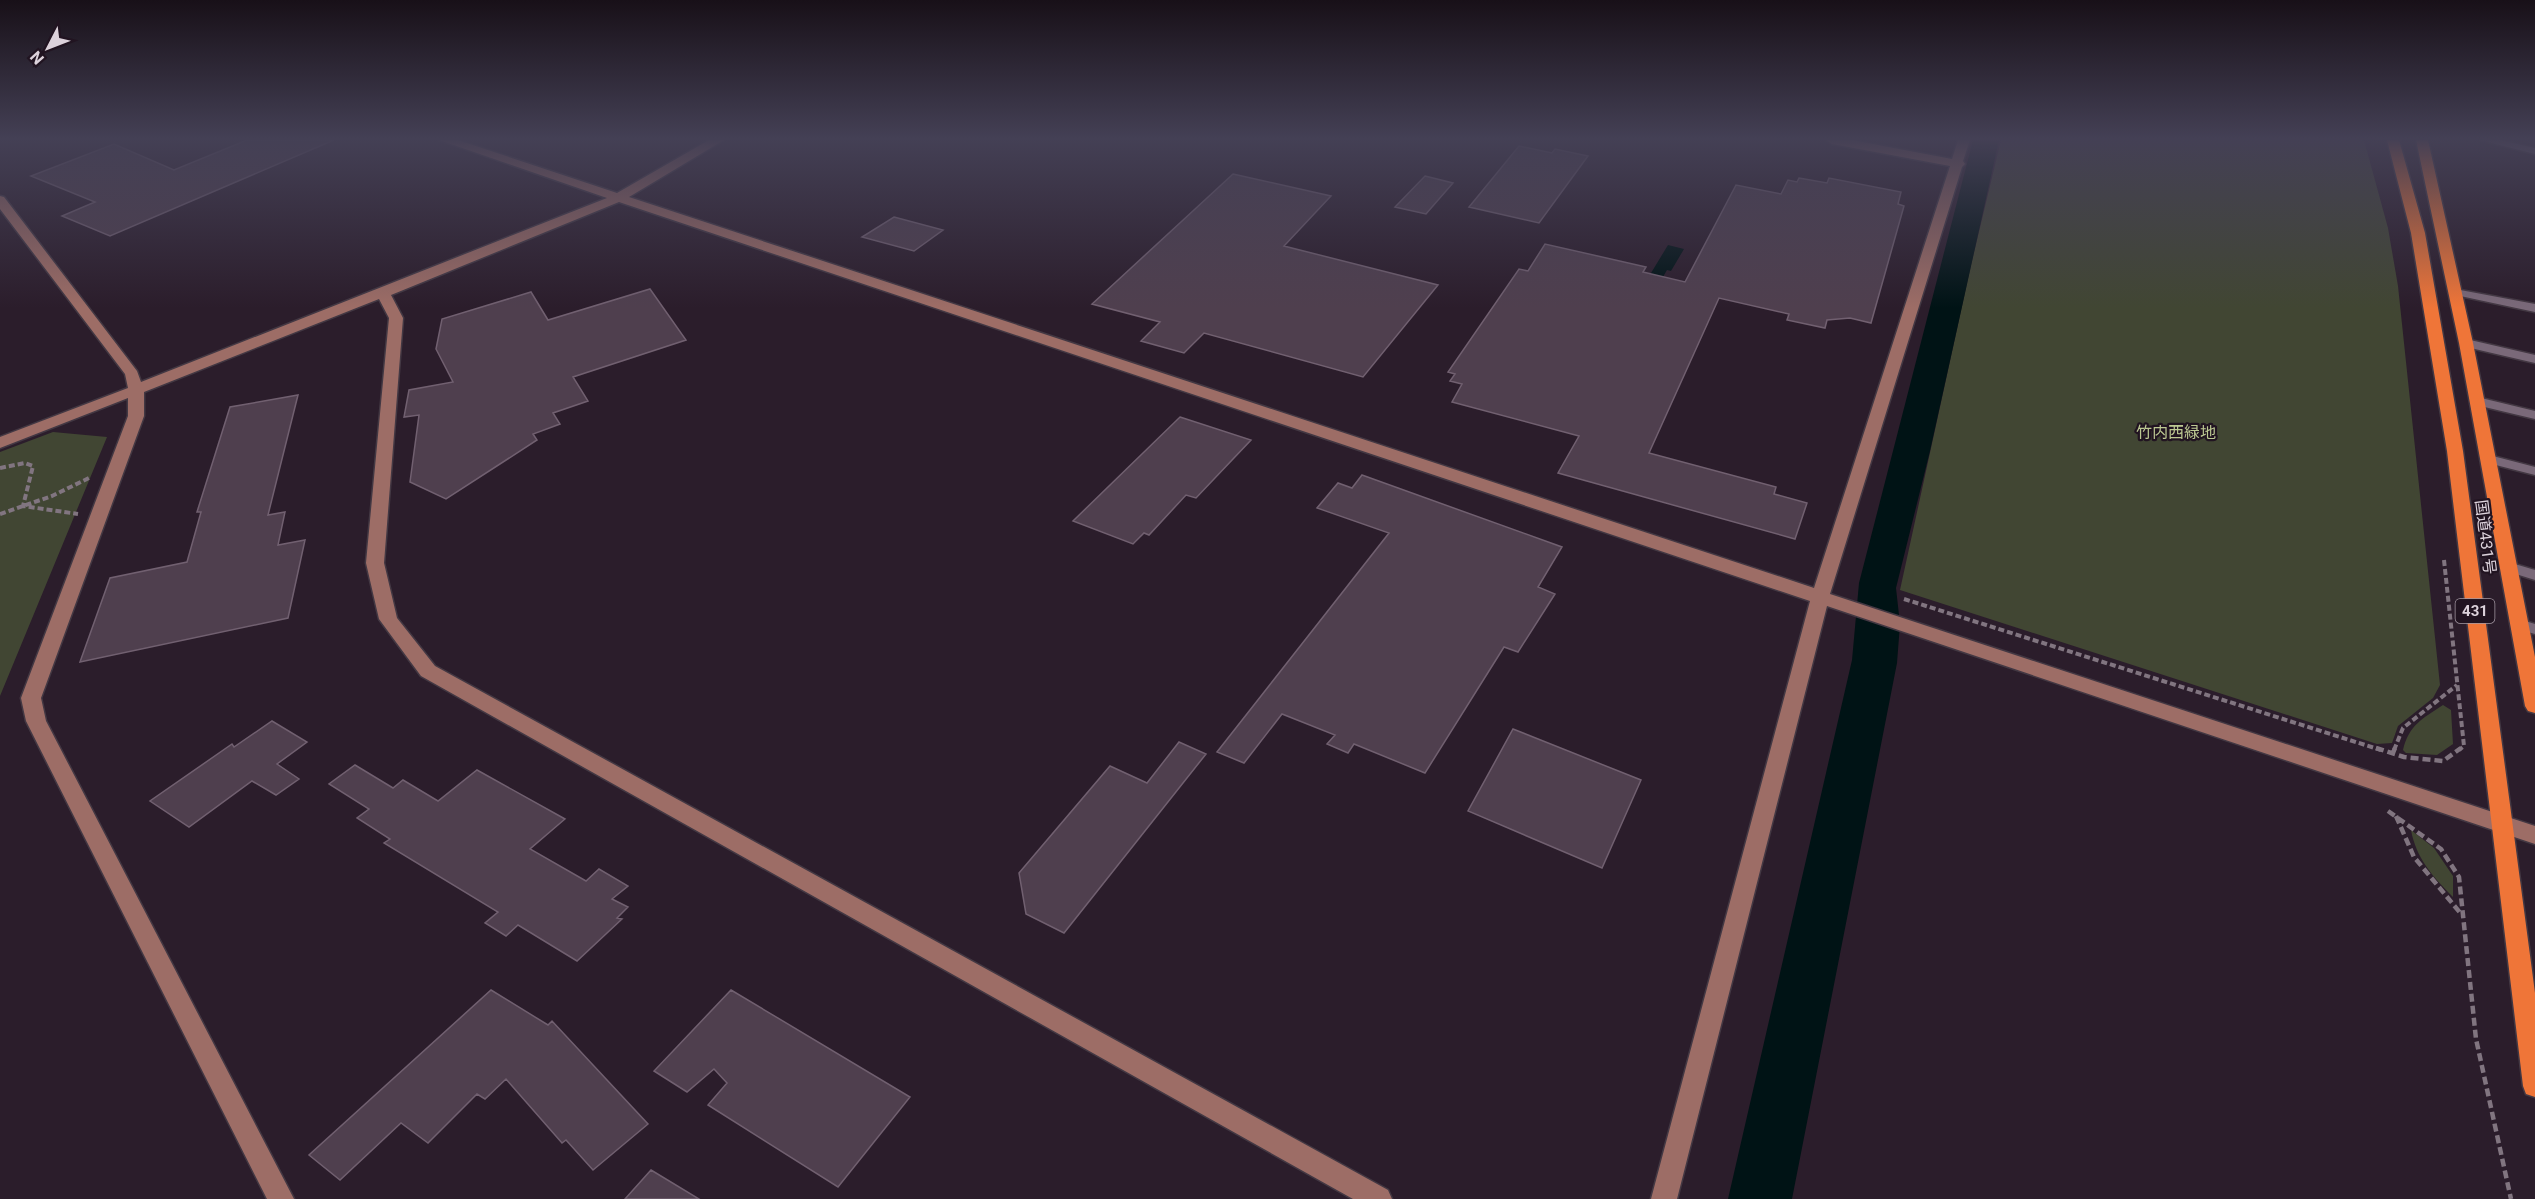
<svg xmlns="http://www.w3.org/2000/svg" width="2535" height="1199" font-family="Roboto,'Noto Sans JP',sans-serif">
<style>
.green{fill:#414633}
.water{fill:#001315}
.building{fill:#4f3f4e;stroke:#716070;stroke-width:1.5}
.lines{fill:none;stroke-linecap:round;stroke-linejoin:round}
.lane-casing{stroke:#433843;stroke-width:3}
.secondary-casing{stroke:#433843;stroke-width:3}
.highway-casing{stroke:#433843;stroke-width:3}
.path-far1{stroke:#817580;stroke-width:4;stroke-dasharray:6 3;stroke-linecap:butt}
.path{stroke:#817580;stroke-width:4.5;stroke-dasharray:8 4;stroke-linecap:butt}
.lane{fill:#7a6979;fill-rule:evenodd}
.secondary{fill:#9d6d66;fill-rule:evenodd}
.highway{fill:#ef7538;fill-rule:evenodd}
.labels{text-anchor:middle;stroke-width:4.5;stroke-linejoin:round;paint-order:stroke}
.shield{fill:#211421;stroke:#a499a3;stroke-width:1.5}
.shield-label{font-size:15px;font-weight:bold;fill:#dcd2db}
.park-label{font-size:16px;fill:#bcc892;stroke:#211421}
.street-label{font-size:16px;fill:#dcd2db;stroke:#211421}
</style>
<rect width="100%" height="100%" fill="#2b1d2b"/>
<!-- green -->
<path class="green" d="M2001,140H2364L2388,228L2398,286L2440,685L2433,698L2398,726L2392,743L2377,744L1900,590L1971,265Z
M53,432L107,437L0,696V452Z
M2443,705L2451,710L2453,744L2437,755L2406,753L2403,750C2409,725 2422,719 2443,705Z
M2411,830L2434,848L2453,876V897C2433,877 2416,858 2411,830Z"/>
<!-- water -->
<path class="water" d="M1973,140H1999L1930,451L1896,588L1900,624L1897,663L1792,1199H1728L1852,660L1859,583Z
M1668,245L1684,249L1671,271L1667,270L1660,282L1648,278Z"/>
<!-- building -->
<path class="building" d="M247,140H334L110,236L62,216L95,202L31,176L114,144L174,170Z
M1519,146L1552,153L1555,149L1588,156L1539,223L1469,207Z
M1233,174L1331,196L1284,246L1438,285L1363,377L1204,333L1184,353L1141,341L1160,322L1092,304Z
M1425,176L1453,183L1426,214L1395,207Z
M1799,178L1827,183L1829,178L1901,192L1898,204L1904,206L1871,323L1850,318L1827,320L1825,328L1787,320L1789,314L1719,298L1649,453L1776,487L1774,494L1807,503L1795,539L1558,473L1579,436L1452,402L1462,384L1450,381L1455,374L1448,372L1519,269L1528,271L1545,244L1646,267L1643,272L1685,282L1736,185L1781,194L1788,180L1797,182Z
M894,217L943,230L914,251L862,237Z
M650,289L686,340L573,377L588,401L553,413L560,424L533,434L537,440L446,499L410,482L419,415L404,417L409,390L453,382L436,349L442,319L531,292L548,320Z
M298,395L268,515L285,512L278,545L305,540L288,618L80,662L110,578L187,562L201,512H197L230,407Z
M1180,417L1251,440L1196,498L1186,495L1149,535L1144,533L1133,544L1073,521Z
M1362,475L1562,547L1538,587L1555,594L1518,652L1504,647L1425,773L1354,744L1348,753L1327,744L1335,735L1282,714L1244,763L1217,752L1389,533L1317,508L1338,483L1352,488Z
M272,721L307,742L277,764L299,779L276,795L252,781L189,827L150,801L232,744L234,747Z
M1513,729L1641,780L1602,868L1468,811Z
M1179,742L1206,754L1064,933L1026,914L1019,873L1110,766L1147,783Z
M355,765L393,788L403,780L438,801L477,770L565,819L530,849L586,881L599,869L628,886L612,899L628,907L617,918L622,919L577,961L518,925L506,936L485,923L498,912L384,843L390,839L357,818L369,809L329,784Z
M491,990L548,1025L552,1021L648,1124L593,1170L566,1140L562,1143L506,1079L485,1099L477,1094L428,1143L401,1123L340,1180L309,1155Z
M731,990L910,1097L838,1187L708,1105L727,1083L714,1069L687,1092L654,1071Z
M651,1170L699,1199H625Z"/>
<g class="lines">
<defs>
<path id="lane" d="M2480,140H2500L2535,148V154Z
M2455,289L2535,304V312L2451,294V290Z
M2466,339L2535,355V363L2462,346V340Z
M2477,397L2535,411V419L2472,404L2471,401L2472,398Z
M2489,455L2535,467V475L2484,462L2482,459Z
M2508,562L2535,570V580L2503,570L2501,567L2503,564Z
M2519,619L2535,624V634L2514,628L2511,624L2514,620Z"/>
<path id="secondary" d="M439,140H458L617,193L709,140H724L629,197L1814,588L1950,166L1832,144L1826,140H1852L1952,159L1958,140H1970L1963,161L1965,164L1962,167L1830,594L2535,826V844L1827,606L1677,1199H1651L1810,601L619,202L391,295L403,318L384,563L397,618L435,666L1388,1190L1392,1199H1353L421,676L379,619L366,563L389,318L379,299L144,392V416L41,698L46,721L294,1199H267L26,721L21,698L128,416V398L0,448V437L128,388L125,374L0,209V196L4,197L137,371L141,382L607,198Z"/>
<path id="highway" d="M2387,140H2399L2425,233L2463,451L2535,993V1097L2526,1094L2523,1086L2447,451L2411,233Z
M2416,140H2428L2473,343L2535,657V713L2528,711L2525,706L2459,343Z"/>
</defs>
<!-- lane casing -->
<use href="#lane" class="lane-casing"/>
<!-- secondary casing -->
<use href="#secondary" class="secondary-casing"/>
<!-- highway casing -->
<use href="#highway" class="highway-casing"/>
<!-- path-far1 -->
<path class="path-far1" d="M0,468L25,463L33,466L23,506L78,514
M0,514L52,496L89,478
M2444,560L2464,746L2459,750
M1904,599L2381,750
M2394,750L2403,728L2457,685"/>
<!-- path -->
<path class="path" d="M2376,748L2404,757L2443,761L2461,748
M2393,753L2395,748
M2388,811L2441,849L2459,877L2476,1039L2511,1199
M2396,816L2414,857L2462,915"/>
<!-- lane -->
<use href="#lane" class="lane"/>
<!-- secondary -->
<use href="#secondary" class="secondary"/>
<!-- highway -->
<use href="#highway" class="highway"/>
</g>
<!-- sky -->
<linearGradient id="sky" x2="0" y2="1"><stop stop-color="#181018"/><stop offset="0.45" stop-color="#444055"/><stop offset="1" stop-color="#444055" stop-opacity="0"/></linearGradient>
<rect width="2535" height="308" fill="url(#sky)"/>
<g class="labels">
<!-- shield labels -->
<rect class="shield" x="2455.5" y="599" width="39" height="24" rx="4.5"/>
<g class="shield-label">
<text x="2475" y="616">431</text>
</g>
<!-- park labels -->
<g class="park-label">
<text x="2176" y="438">竹内西緑地</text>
</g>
<!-- street labels -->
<g class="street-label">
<text transform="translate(2486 537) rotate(83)" y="6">国道431号</text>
</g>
</g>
<!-- north arrow -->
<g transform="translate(48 48) rotate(228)" stroke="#211421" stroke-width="4.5" paint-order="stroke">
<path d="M0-4.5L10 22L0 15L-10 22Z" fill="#dcd2db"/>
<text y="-9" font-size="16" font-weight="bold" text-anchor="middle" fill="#dcd2db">N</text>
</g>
</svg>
